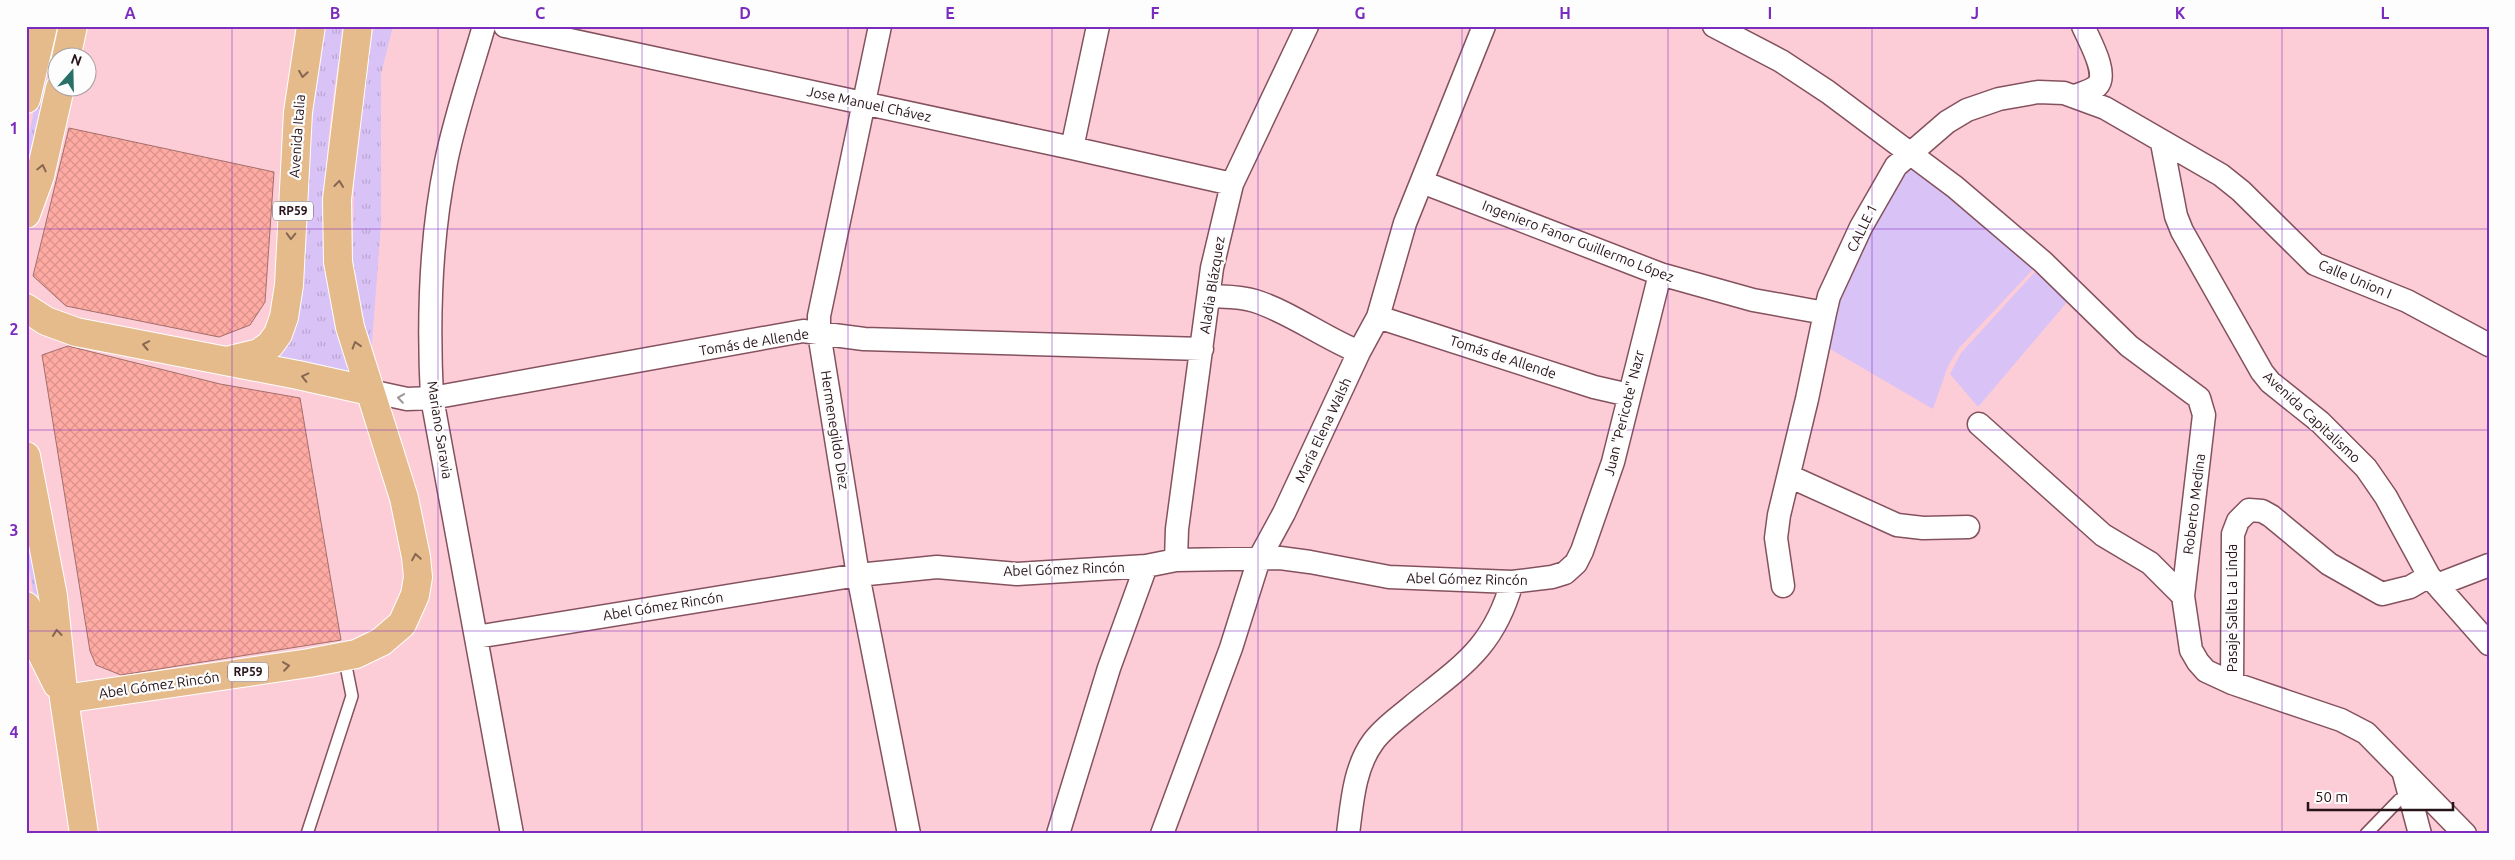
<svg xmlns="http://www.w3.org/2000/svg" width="2515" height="860" font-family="Ubuntu,sans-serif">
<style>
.grass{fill:url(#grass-tufts)}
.park{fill:#d9c2f6}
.building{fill:url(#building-cross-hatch);stroke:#a36e69}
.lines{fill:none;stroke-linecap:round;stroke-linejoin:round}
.service-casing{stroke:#84525e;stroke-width:14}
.minor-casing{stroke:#84525e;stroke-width:25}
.primary-casing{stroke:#fff;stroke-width:30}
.service{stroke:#fff;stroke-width:11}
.minor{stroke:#fff;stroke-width:22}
.primary{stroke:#e6bb8c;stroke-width:28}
.oneway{stroke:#866752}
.oneway2{stroke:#9e9597}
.grid{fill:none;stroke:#7b2cbf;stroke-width:1;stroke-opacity:0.55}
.labels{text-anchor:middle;stroke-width:4.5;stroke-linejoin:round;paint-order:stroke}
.shield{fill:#fdfdfd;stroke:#67595d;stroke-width:1}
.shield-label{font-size:12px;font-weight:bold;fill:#271318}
.street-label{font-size:14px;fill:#271318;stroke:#fdfdfd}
.neatline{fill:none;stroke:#7b2cbf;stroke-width:2}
.grid-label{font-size:16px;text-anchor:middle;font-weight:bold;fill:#7b2cbf}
</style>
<defs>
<pattern id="grass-tufts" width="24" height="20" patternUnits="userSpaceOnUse" patternTransform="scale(1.25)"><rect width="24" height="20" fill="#d9c2f6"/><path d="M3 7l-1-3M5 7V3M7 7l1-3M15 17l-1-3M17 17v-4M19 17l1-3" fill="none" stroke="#baa6d2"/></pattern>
<pattern id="building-cross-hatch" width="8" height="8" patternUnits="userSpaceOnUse" patternTransform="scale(1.25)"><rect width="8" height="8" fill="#ffaba4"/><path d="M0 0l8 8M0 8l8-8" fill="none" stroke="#db928c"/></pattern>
</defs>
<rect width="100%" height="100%" fill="#fdcdd7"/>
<!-- grass -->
<path class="grass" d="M53,26H58L26,171V147Z
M319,26H345C328,113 319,204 329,292C331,315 347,352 354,376L263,358Z
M374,26H393L381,74V225L370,368L352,287L355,138Z
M26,517L44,617L38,618L26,553Z"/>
<!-- park -->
<path class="park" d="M1912,170L1923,172L2036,266L1959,348L1948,366L1933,409L1825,346L1830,325L1853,262L1904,174Z
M2035,272L2068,301L1978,407L1950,374L1961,353Z"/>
<!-- building -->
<path class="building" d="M69,128L274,172L265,302L250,325L219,337L66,306L33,276Z
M68,346L220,384L300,398L341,640L121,675L96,665L90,651L42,355Z"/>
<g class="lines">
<defs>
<path id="service" d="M307,834L352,696L344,656
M2366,834L2399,800L2410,796"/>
<path id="minor" d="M484,26C471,71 455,117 446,162C430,239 428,320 432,398L512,834
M505,26L1072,148L1232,184
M880,26L819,316V333L858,575L909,834
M1714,26L1781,61L1828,92L1955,187L2043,262L2129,346L2199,398L2204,415L2183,596L2191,650L2198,662L2206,671L2232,683L2341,720L2366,733L2465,834
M2075,96C2082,93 2091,91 2097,86C2109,74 2089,40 2083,26
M2162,143L2176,216L2182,231L2262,372L2270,382L2320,422L2366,468L2386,497L2429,576L2489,644
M1072,148L1098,26
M1422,182L1660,274L1753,300L1825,313
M1209,296C1224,297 1240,296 1255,301C1290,312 1324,338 1359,352
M1378,317L1594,387L1629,395
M370,391L407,399L432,398L803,331L864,339L1202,349
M1979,424L2103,535L2150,563L2183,596
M1789,476L1897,525L1923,528L1968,527
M1176,560L1177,529L1212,268L1232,184L1307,26
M2437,585L2489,565
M1783,586L1776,538L1779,515L1807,399L1825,313L1829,296L1861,227L1896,166L1947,122L1967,110L1999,99L2038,92L2064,93L2105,108L2221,175L2241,191L2315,264L2407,301L2489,345
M476,637L858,575L937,567L1017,574L1146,566L1176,560L1280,558L1310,562L1389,577L1512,582L1552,577L1565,573L1576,563L1582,551L1613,462L1660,274
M2232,683L2233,534L2238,521L2249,510L2262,511L2271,516L2329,564L2382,594L2410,587L2429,576
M2404,774L2420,834
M1058,834L1109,668L1146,566
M1162,834L1231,648L1259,559L1284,513L1359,352L1378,317L1405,223L1484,26
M1348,834C1352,803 1354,768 1373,742C1383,728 1398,718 1412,706C1462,666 1494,647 1512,582"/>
<path id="primary" d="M66,58L73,26
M26,99L43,26
M26,214L40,176L60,88
M26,308L46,321L76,332L298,375L370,391
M226,361L259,353L270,345L278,334L284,317L289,285L298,112L311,26
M26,456L53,596L64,699L84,834
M26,606L34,638L57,684
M64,699L309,663L356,654L381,642L402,624L415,595L418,577L416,557L404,498L350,327L338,262L337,199L358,26"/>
</defs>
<!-- service casing -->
<use href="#service" class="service-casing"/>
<!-- minor casing -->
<use href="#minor" class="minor-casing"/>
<!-- primary casing -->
<use href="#primary" class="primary-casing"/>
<!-- service -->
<use href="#service" class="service"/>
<!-- minor -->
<use href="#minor" class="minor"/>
<!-- primary -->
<use href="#primary" class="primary"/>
</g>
<!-- one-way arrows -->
<defs><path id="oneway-chevron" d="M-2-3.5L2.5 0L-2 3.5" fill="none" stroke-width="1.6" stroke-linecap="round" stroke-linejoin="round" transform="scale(1.25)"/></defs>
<g class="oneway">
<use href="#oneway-chevron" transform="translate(303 74) rotate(99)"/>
<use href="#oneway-chevron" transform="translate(42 168) rotate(-77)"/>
<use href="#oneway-chevron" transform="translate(339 184) rotate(-84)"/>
<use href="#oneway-chevron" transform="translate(291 236) rotate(92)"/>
<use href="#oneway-chevron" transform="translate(146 345) rotate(-169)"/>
<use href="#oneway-chevron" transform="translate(356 345) rotate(-107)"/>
<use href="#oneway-chevron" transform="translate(305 377) rotate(-167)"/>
<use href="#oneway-chevron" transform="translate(416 557) rotate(-99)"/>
<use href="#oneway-chevron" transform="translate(57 633) rotate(-96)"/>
<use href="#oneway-chevron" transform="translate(286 666) rotate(-8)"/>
</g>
<use class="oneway2" href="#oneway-chevron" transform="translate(401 398) rotate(-172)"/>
<!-- grid -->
<path class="grid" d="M232,26V834M438,26V834M642,26V834M848,26V834M1052,26V834M1258,26V834M1462,26V834M1668,26V834M1872,26V834M2078,26V834M2282,26V834M26,229H2489M26,430H2489M26,631H2489"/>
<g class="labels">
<!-- shield labels -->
<g class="shield">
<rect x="273" y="201.5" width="40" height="19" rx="4"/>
<rect x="228" y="662.5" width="40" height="19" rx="4"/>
</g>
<g class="shield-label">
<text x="293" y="215">RP59</text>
<text x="248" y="676">RP59</text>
</g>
<!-- street labels -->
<g class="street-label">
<text transform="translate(869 104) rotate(12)" y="5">Jose Manuel Chávez</text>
<text transform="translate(297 136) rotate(-86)" y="5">Avenida Italia</text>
<text transform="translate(1862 228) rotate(-64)" y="5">CALLE 1</text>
<text transform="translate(1578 241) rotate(21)" y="5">Ingeniero Fanor Guillermo López</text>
<text transform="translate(2355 279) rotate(23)" y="5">Calle Union I</text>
<text transform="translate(1212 285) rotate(-81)" y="5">Aladia Blázquez</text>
<text transform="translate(754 342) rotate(-9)" y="5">Tomás de Allende</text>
<text transform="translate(1503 357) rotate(18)" y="5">Tomás de Allende</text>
<text transform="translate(1624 413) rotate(-76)" y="5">Juan "Pericote" Nazr</text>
<text transform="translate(2312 417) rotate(43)" y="5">Avenida Capitalismo</text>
<text transform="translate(440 430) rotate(81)" y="5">Mariano Saravia</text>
<text transform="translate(835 430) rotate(81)" y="5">Hermenegildo Diez</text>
<text transform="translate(1323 430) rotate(-65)" y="5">María Elena Walsh</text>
<text transform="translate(2194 504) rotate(-83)" y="5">Roberto Medina</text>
<text transform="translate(1064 569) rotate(-2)" y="5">Abel Gómez Rincón</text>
<text transform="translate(1467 579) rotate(1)" y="5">Abel Gómez Rincón</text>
<text transform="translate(663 606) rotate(-9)" y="5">Abel Gómez Rincón</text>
<text transform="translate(2232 608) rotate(-90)" y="5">Pasaje Salta La Linda</text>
<text transform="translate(159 685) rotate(-8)" y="5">Abel Gómez Rincón</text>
</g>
</g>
<!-- border -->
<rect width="2515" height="860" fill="none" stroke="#fdfdfd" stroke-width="55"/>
<!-- north arrow -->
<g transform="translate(72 72) rotate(20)"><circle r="24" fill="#fdfdfd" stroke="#a79fa1"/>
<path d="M0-4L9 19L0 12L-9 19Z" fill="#287068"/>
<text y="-8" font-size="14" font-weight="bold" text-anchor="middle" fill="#271318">N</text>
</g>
<!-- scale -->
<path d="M2308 802v8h145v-8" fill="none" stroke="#271318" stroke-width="2.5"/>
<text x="2315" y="802" font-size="15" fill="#271318" stroke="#fdfdfd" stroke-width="4" paint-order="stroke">50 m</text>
<rect x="28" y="28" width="2460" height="804" class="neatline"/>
<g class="grid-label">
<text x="130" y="19">A</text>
<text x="335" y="19">B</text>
<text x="540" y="19">C</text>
<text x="745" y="19">D</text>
<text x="950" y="19">E</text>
<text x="1155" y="19">F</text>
<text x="1360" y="19">G</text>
<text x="1565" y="19">H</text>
<text x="1770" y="19">I</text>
<text x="1975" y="19">J</text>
<text x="2180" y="19">K</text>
<text x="2385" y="19">L</text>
<text x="14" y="134">1</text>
<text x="14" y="335">2</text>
<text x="14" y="536">3</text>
<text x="14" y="738">4</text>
</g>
</svg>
